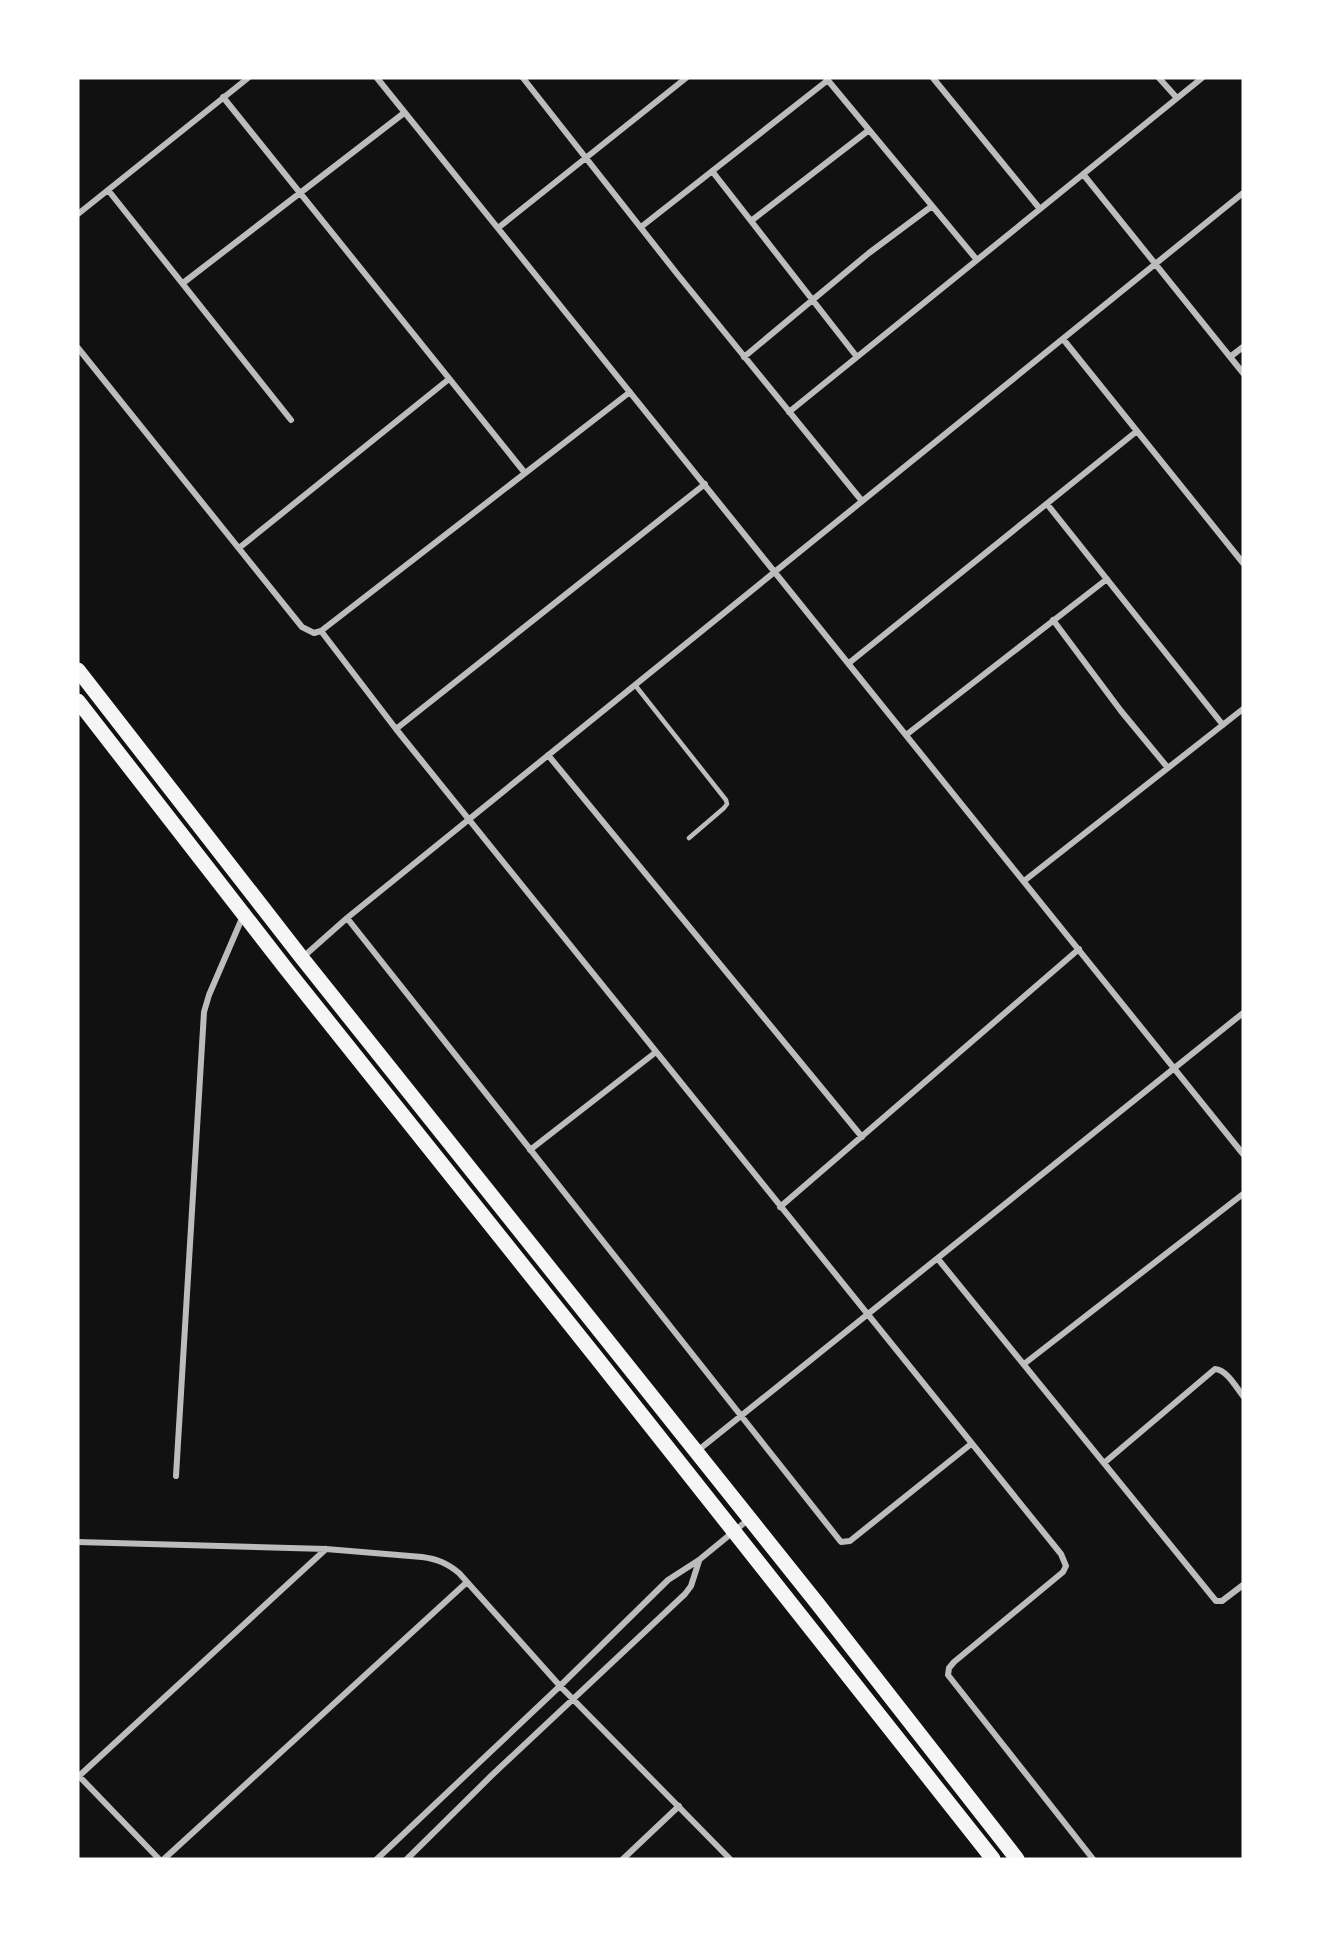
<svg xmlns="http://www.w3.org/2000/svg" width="1321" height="1937" font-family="Cabin,sans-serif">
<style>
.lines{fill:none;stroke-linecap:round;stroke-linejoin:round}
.service{stroke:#bcbcbc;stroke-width:4.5}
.minor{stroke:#bcbcbc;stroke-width:6}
.trunk{stroke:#f5f5f5;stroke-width:15}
</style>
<rect width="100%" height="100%" fill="#111"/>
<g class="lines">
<!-- service -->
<path class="service" d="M635,685L726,800L727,804L724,808L689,838"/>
<!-- minor -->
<path class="minor" d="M377,78L1243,1154
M523,78L678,275L862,501
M826,78L977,260
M933,78L1040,209
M1159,78L1177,98
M223,97L525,473
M712,171L857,357
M1083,174L1243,373
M108,190L291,420
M78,214L248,78
M751,221L869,130
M641,227L828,80
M498,228L686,78
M183,283L404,113
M1063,339L1243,563
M78,348L302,627L314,633L321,631L630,392
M744,357L869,253L932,206
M1230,357L1243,347
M789,412L1202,78
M705,484L396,729L1061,1554L1066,1566L1063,1572L954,1662L949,1668L948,1675L1093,1859
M1047,504L1223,725
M239,548L449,379
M1053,620L1121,711L1168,768
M321,631L396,729
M849,663L1137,431
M906,735L1107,579
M548,755L862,1137
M1024,881L1243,709
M347,918L841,1542L850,1541L971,1444
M303,957L347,918L1243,193
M530,1150L656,1052
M780,1207L1079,949
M938,1259L1216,1601H1222L1243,1585
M1024,1364L1243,1194
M696,1452L1243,1013
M1104,1463L1215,1369C1227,1370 1236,1387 1243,1396
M176,1476L204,1012L209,995L243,916
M78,1542L326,1549L422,1557C437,1559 447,1563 459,1573L560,1686L730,1859
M78,1775L159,1859
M79,1776L326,1549
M164,1859L466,1583
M377,1859L560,1686L668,1580L699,1560L749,1519
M407,1859L491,1776L685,1594L691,1586L699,1561
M623,1859L679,1806"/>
<!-- trunk -->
<path class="trunk" d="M78,670L302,958L817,1603L1017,1859
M78,701L287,970L596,1357L993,1859"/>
</g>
<!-- border -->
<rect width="1321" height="1937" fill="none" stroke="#ffffff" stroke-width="159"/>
</svg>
